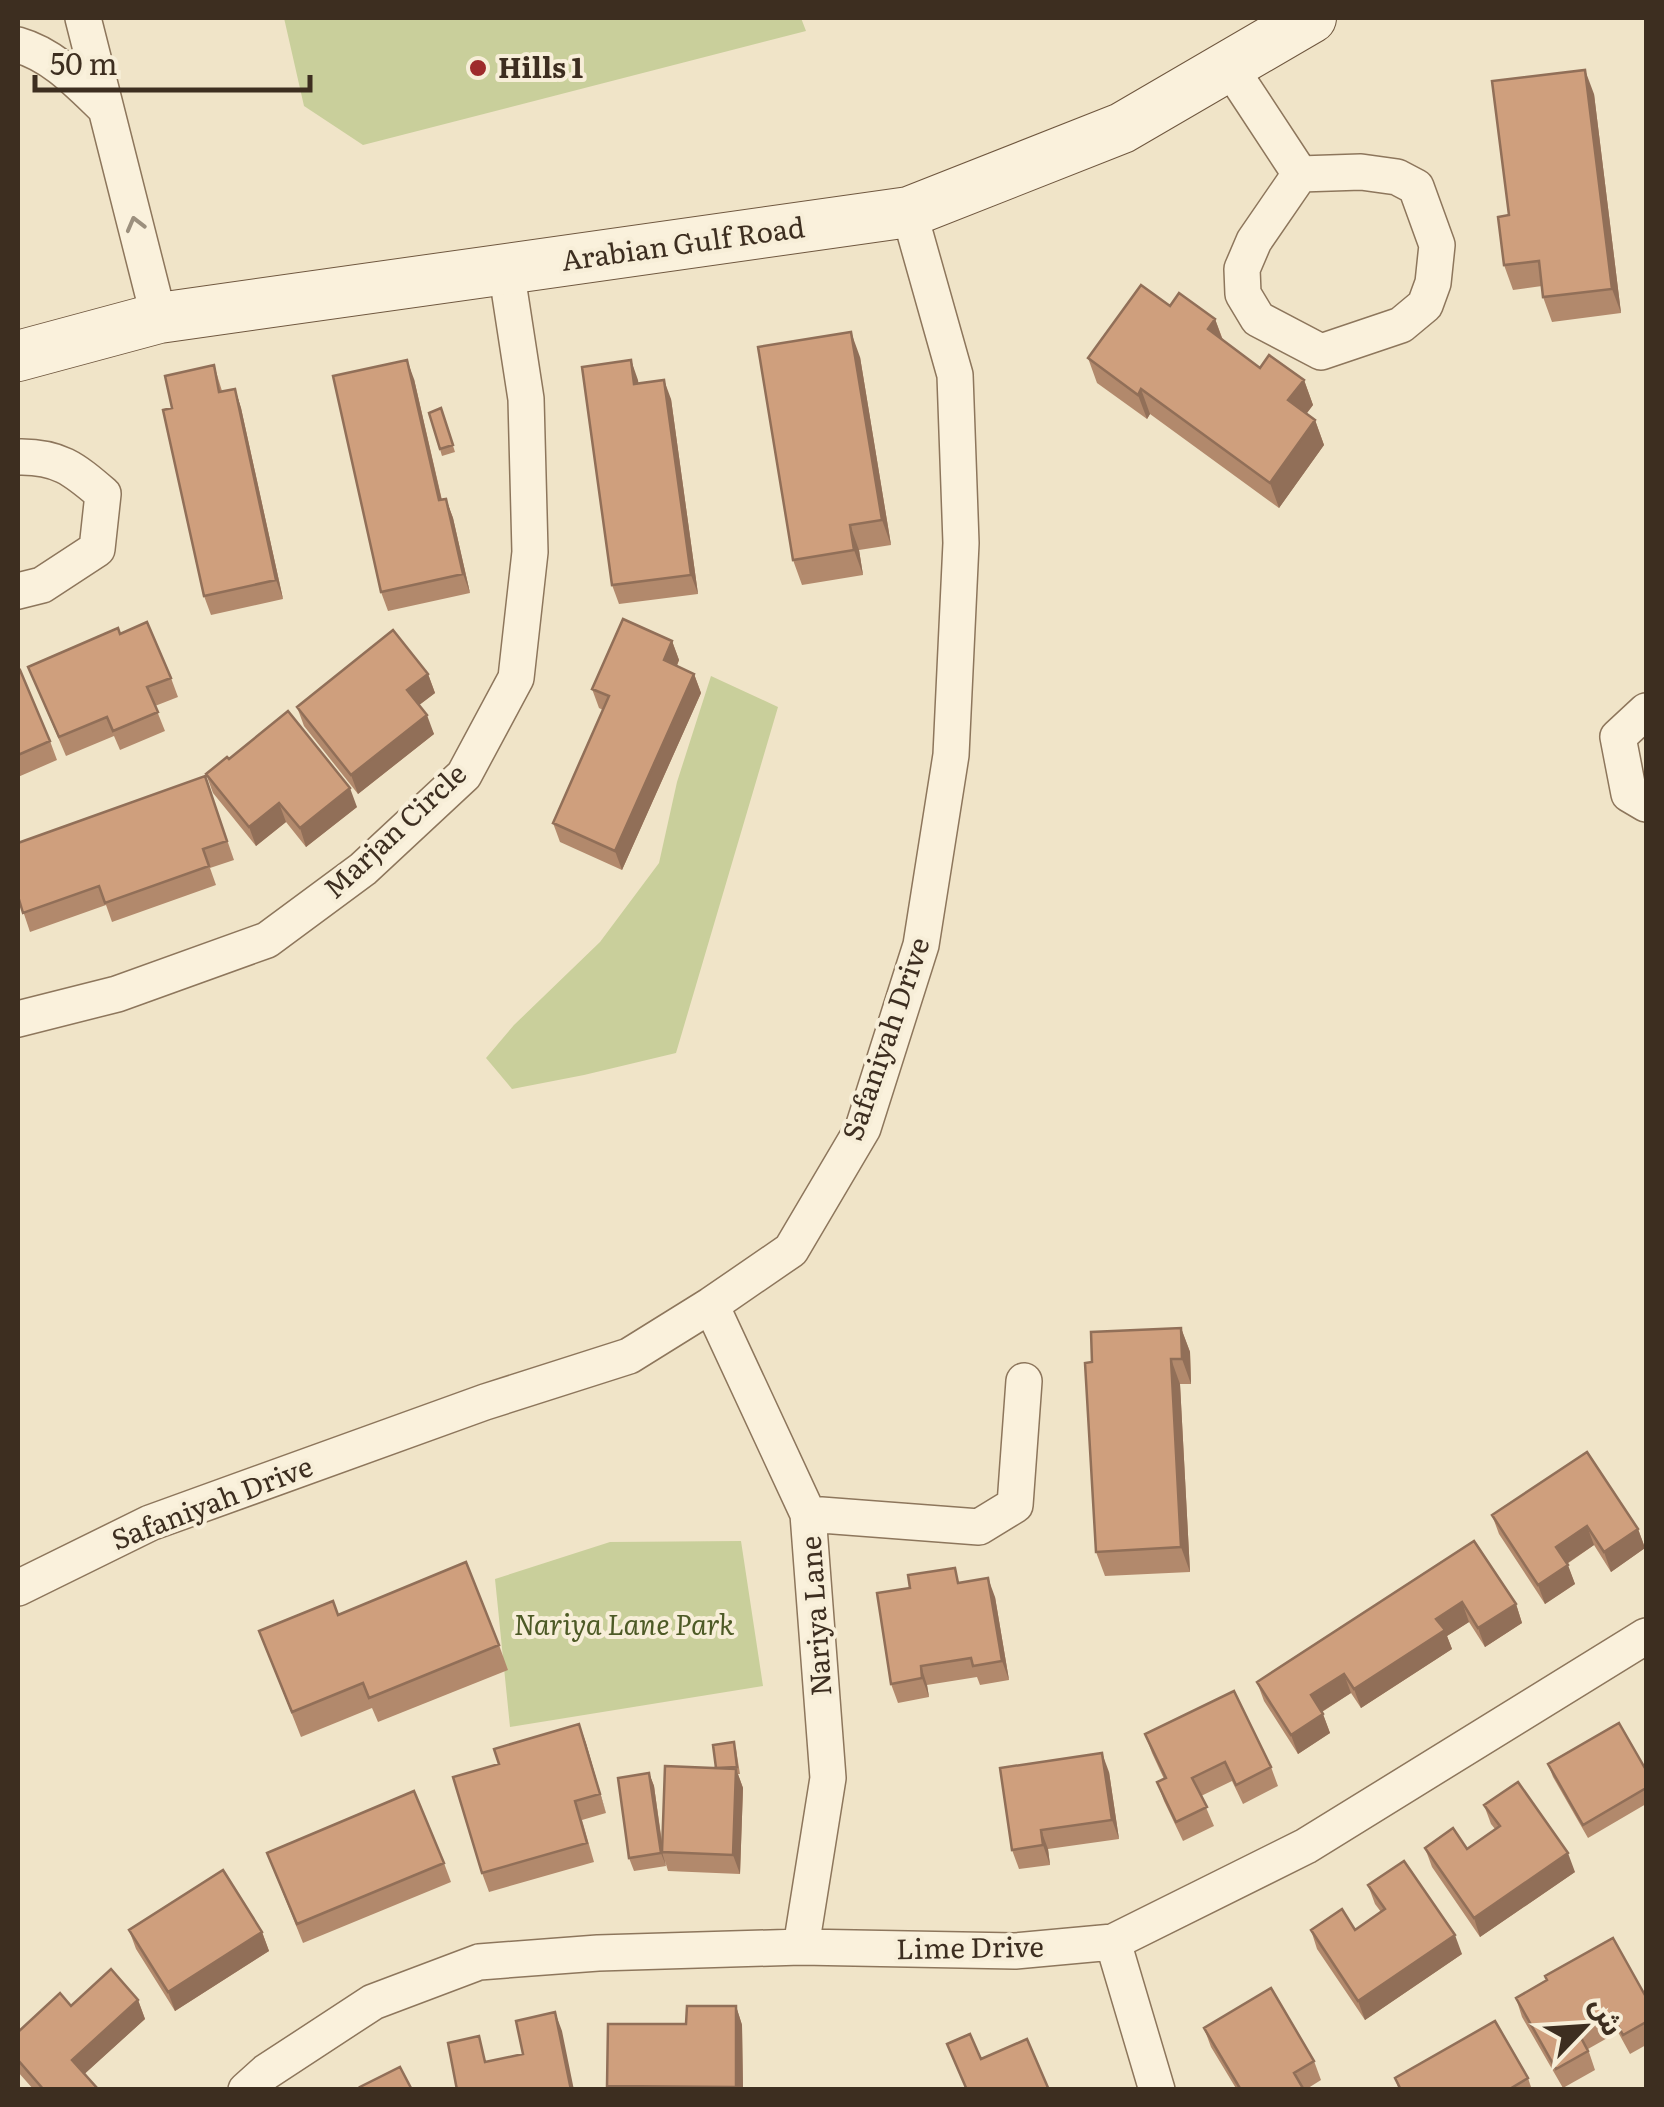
<svg xmlns="http://www.w3.org/2000/svg" width="1664" height="2107" font-family="Literata,'Noto Sans Arabic',serif">
<style>
.green{fill:#c9cf9b}
.lines{fill:none;stroke-linecap:round;stroke-linejoin:round}
.street-casing{stroke:#8d765c;stroke-width:38}
.secondary-casing{stroke:#6f573f;stroke-width:52}
.street{stroke:#faf1dc;stroke-width:35}
.secondary{stroke:#faf1dc;stroke-width:50}
.wall{fill:#b2896c}
.shaded-wall{fill:#916f58}
.building{fill:#cf9f7d;stroke:#916f58;stroke-width:2.5}
.oneway{stroke:#9c907e}
.poi-dot{fill:#9e2a2b;stroke:#f7eed8;stroke-width:4}
.labels{text-anchor:middle;stroke-width:8;stroke-linejoin:round;paint-order:stroke}
.poi-label{font-size:28px;font-weight:bold;fill:#3d2e20;stroke:#f7eed8;text-anchor:start}
.street-label{font-size:28px;fill:#3d2e20;stroke:#f7eed8}
.park-label{font-size:28px;font-style:italic;fill:#4d5a26;stroke:#f7eed8}
</style>
<rect width="100%" height="100%" fill="#f0e4c8"/>
<!-- green -->
<path class="green" d="M284,18H801L806,31L363,145L304,106Z
M711,676L778,707L676,1053L584,1075L512,1089L486,1058L514,1025L600,942L659,863L677,782Z
M741,1541L763,1686L510,1727L495,1579L610,1542Z"/>
<g class="lines">
<defs>
<path id="street" d="M83,18L159,318
M18,45C53,55 78,82 104,107
M1229,66L1300,174
M1361,172L1397,177L1416,187L1437,245L1433,283L1425,305L1401,325L1321,352L1258,319L1243,294L1242,269L1254,241L1300,174Z
M18,457C58,456 74,469 103,494L97,549L42,585L18,591
M1646,711L1618,737L1629,794L1646,804
M18,1019L117,994L267,940L363,869L464,775L516,678L530,552L526,399L506,269
M711,1305L808,1514L828,1778L801,1947
M808,1514L979,1527L1015,1505L1024,1381
M18,1588L150,1523L485,1402L629,1356L711,1305L791,1250L863,1128L921,945L951,755L961,543L955,375L909,212
M1113,1942L1157,2090
M246,2090L266,2072L373,2002L479,1962L598,1953L801,1947L1015,1951L1113,1942L1306,1846L1646,1636"/>
<path id="secondary" d="M18,356L159,318L909,212L1122,128L1311,18"/>
</defs>
<!-- street casing -->
<use href="#street" class="street-casing"/>
<!-- secondary casing -->
<use href="#secondary" class="secondary-casing"/>
<!-- street -->
<use href="#street" class="street"/>
<!-- secondary -->
<use href="#secondary" class="secondary"/>
</g>
<!-- wall -->
<path class="wall" d="M1594,94L1621,313L1552,322L1543,297L1542,286L1513,290L1504,265L1509,215Z
M1170,306L1215,319L1223,340L1260,368L1304,380L1313,405L1306,414L1315,420L1324,445L1279,508L1150,414L1147,419L1097,383L1088,358Z
M860,357L891,545L859,550L863,575L802,585L793,560Z
M631,360L638,384L671,399L698,594L619,604L612,585Z
M214,365L222,391L235,389L241,408L283,599L211,615L204,596L172,408Z
M414,379L442,500L446,499L453,518L470,593L388,611L381,592Z
M441,408L455,452L442,456L429,413Z
M120,634L171,678L178,697L155,706L165,731L120,750L114,736L66,756L28,667Z
M672,641L679,660L677,666L694,674L701,693L622,870L560,842L553,823L603,710L599,708L592,689Z
M18,671L50,741L57,760L18,777Z
M428,674L435,693L419,705L434,734L358,794L304,726L297,707Z
M229,759L357,807L306,847L286,822L256,846L213,793L206,774Z
M205,776L234,860L210,868L216,885L112,922L106,905L30,932L18,896Z
M1181,1328L1190,1352L1191,1384H1180L1190,1572L1105,1576L1096,1552L1092,1362Z
M1492,1515L1638,1529L1645,1548L1611,1572L1594,1545L1567,1564L1575,1584L1545,1604L1499,1534Z
M1474,1541L1516,1604L1522,1623L1485,1647L1469,1622L1447,1636L1452,1649L1361,1708L1351,1693L1322,1712L1330,1733L1298,1754L1264,1701L1257,1682Z
M961,1583L995,1597L1009,1680L980,1685L977,1677L927,1685L929,1697L898,1703L891,1684Z
M338,1615L499,1645L508,1670L378,1722L372,1708L301,1737L259,1631Z
M579,1724L606,1813L582,1820L594,1862L489,1892L482,1873L499,1764Z
M1145,1734L1271,1767L1278,1786L1243,1804L1232,1781L1201,1796L1214,1826L1183,1841L1164,1801L1157,1782L1164,1779L1152,1753Z
M736,1749L740,1774H738L743,1788L740,1874L668,1871L665,1861L666,1866L634,1871L629,1858L649,1773L654,1786L662,1842L716,1768Z
M1548,1764L1646,1770V1804L1588,1838L1553,1777Z
M1109,1772L1119,1839L1048,1849L1050,1865L1019,1869L1012,1850Z
M1484,1805L1575,1872L1480,1937L1432,1867L1425,1848L1467,1849L1495,1829L1491,1824Z
M267,1853L444,1863L451,1882L303,1943Z
M1368,1885L1462,1954L1365,2020L1317,1949L1311,1930H1355L1381,1912L1375,1904Z
M129,1930L262,1932L269,1951L175,2011L136,1949Z
M1545,1976L1646,1997V2045L1630,2054L1618,2032L1588,2049L1595,2070L1563,2088L1522,2017L1516,1998L1547,1980Z
M138,2000L145,2019L84,2074L97,2090H34L18,2072V2032L71,2006Z
M736,2006L742,2025L743,2090H608L607,2086Z
M1204,2028L1314,2061L1321,2080L1305,2090H1237L1211,2047Z
M1395,2078H1528L1532,2090H1399Z"/>
<!-- shaded-wall -->
<path class="shaded-wall" d="M1585,70L1594,94L1621,313L1612,289Z
M1215,319L1224,344L1208,329Z
M851,332L860,357L891,545L882,520Z
M407,360L414,379L446,519L439,500Z
M631,360L638,380L641,403L634,384Z
M664,380L671,399L698,594L691,575Z
M1304,380L1313,405L1298,425L1288,400Z
M235,389L241,408L283,599L276,580Z
M1141,389L1150,414L1147,419L1138,395Z
M1315,420L1324,445L1279,508L1270,483Z
M446,499L453,518L470,593L463,574Z
M850,525L859,550L863,575L854,550Z
M672,641L679,660L671,679L664,660Z
M428,674L435,693L414,709L407,690Z
M694,674L701,693L622,870L615,851Z
M427,715L434,734L358,794L351,775Z
M350,788L357,807L306,847L300,828Z
M279,803L286,822L256,846L249,827Z
M1181,1328L1190,1352L1191,1384L1182,1359Z
M1171,1359L1180,1384L1190,1572L1181,1547Z
M1587,1526L1594,1545L1563,1566L1556,1547Z
M1638,1529L1645,1548L1611,1572L1604,1552Z
M1568,1565L1575,1584L1545,1604L1538,1585Z
M988,1578L995,1597L1009,1680L1002,1661Z
M1462,1602L1469,1622L1447,1636L1452,1649L1361,1708L1354,1689L1436,1619Z
M1516,1604L1522,1623L1485,1647L1478,1628Z
M921,1666L927,1685L929,1697L922,1678Z
M1344,1674L1351,1693L1318,1714L1311,1695Z
M1323,1714L1330,1733L1298,1754L1291,1735Z
M579,1724L586,1743L606,1813L600,1794Z
M1102,1753L1109,1772L1119,1839L1112,1820Z
M736,1769L743,1788L740,1874L733,1855Z
M649,1773L654,1786L663,1852H662L666,1866L661,1853Z
M1041,1830L1048,1849L1050,1865L1043,1845Z
M1568,1853L1575,1872L1480,1937L1474,1918Z
M262,1932L269,1951L175,2011L168,1992Z
M1455,1935L1462,1954L1365,2020L1358,2001Z
M138,2000L145,2019L79,2079L72,2060Z
M736,2006L742,2025L743,2090H737L736,2087Z
M555,2012L562,2031L574,2090H571Z"/>
<!-- building -->
<path class="building" d="M1585,70L1612,289L1543,297L1539,261L1504,265L1498,217L1509,215L1492,81Z
M1141,285L1170,306L1179,293L1215,319L1208,329L1260,368L1269,355L1304,380L1288,400L1315,420L1270,483L1141,389L1138,395L1088,358Z
M851,332L882,520L850,525L854,550L793,560L758,347Z
M407,360L439,500L446,499L463,574L381,592L333,376Z
M631,360L634,384L664,380L691,575L612,585L582,367Z
M214,365L219,392L235,389L276,580L204,596L163,410L172,408L165,376Z
M441,408L453,445L440,449L429,413Z
M623,619L672,641L664,660L694,674L615,851L553,823L609,696L592,689Z
M147,622L171,678L147,687L158,712L113,731L107,717L59,737L28,667L118,628L120,634Z
M393,630L428,674L407,690L427,715L351,775L297,707Z
M20,670L50,741L18,755V671Z
M288,711L350,788L300,828L279,803L249,827L206,774L227,757L229,759Z
M205,776L227,841L203,849L209,866L105,903L99,886L23,913L18,896V843Z
M1181,1328L1182,1359H1171L1181,1547L1096,1552L1085,1363L1092,1362L1091,1332Z
M1587,1452L1638,1529L1604,1552L1587,1526L1556,1547L1568,1565L1538,1585L1492,1515Z
M1474,1541L1516,1604L1478,1628L1462,1602L1436,1619L1445,1630L1354,1689L1344,1674L1311,1695L1323,1714L1291,1735L1257,1682Z
M466,1562L499,1645L369,1698L363,1683L292,1712L259,1631L333,1601L338,1615Z
M955,1568L958,1583L988,1578L1002,1661L973,1666L971,1658L921,1666L922,1678L891,1684L877,1593L910,1588L908,1575Z
M1234,1691L1271,1767L1236,1785L1225,1762L1192,1778L1207,1807L1176,1822L1157,1782L1166,1778L1145,1734Z
M1619,1723L1646,1770V1788L1583,1825L1548,1764Z
M579,1724L600,1794L575,1801L587,1843L482,1873L453,1777L499,1764L494,1749Z
M734,1742L737,1767L716,1768L713,1745Z
M1102,1753L1112,1820L1041,1830L1043,1845L1012,1850L1000,1768Z
M665,1766L736,1769L733,1855L662,1852Z
M649,1773L661,1853L629,1858L618,1778Z
M1518,1782L1568,1853L1474,1918L1425,1848L1453,1828L1467,1849L1500,1826L1484,1805Z
M414,1791L444,1863L297,1924L267,1853Z
M1404,1861L1455,1935L1358,2001L1311,1930L1342,1909L1355,1930L1385,1909L1368,1885Z
M223,1870L262,1932L168,1992L129,1930Z
M1613,1938L1646,1997V2022L1623,2035L1611,2013L1578,2032L1588,2051L1556,2069L1516,1998L1547,1980L1545,1976Z
M111,1969L138,2000L72,2060L97,2088L95,2090H44L18,2060V2032L60,1993L71,2006Z
M1271,1988L1314,2061L1294,2073L1304,2090H1241L1204,2028Z
M687,2006H736V2087L607,2086L608,2024H686Z
M555,2012L571,2090H457L448,2043L479,2036L485,2062L523,2054L516,2021Z
M1495,2021L1528,2078L1508,2090H1401L1395,2078Z
M970,2034L981,2059L1027,2039L1049,2090H967L947,2044Z
M400,2067L412,2090H362L360,2087Z"/>
<!-- one-way arrows -->
<defs><path id="oneway-chevron" d="M-2-3.5L2.5 0L-2 3.5" fill="none" stroke-width="1.6" stroke-linecap="round" stroke-linejoin="round" transform="scale(2.5)"/></defs>
<use class="oneway" href="#oneway-chevron" transform="translate(135 224) rotate(-105)"/>
<!-- markers -->
<circle class="poi-dot" cx="478" cy="68" r="10"/>
<g class="labels">
<!-- poi labels -->
<g class="poi-label">
<text x="498" y="78">Hills 1</text>
</g>
<!-- street labels -->
<g class="street-label">
<text transform="translate(683 244) rotate(-8)" y="10">Arabian Gulf Road</text>
<text transform="translate(395 831) rotate(-43)" y="10">Marjan Circle</text>
<text transform="translate(886 1039) rotate(-71)" y="10">Safaniyah Drive</text>
<text transform="translate(212 1503) rotate(-21)" y="10">Safaniyah Drive</text>
<text transform="translate(816 1616) rotate(-94)" y="10">Nariya Lane</text>
<text transform="translate(970 1948) rotate(-1)" y="10">Lime Drive</text>
</g>
<!-- park labels -->
<g class="park-label">
<text x="624" y="1635">Nariya Lane Park</text>
</g>
</g>
<!-- border -->
<rect width="1664" height="2107" fill="none" stroke="#3d2e20" stroke-width="40"/>
<!-- north arrow -->
<g transform="translate(1584 2027) rotate(65)" stroke="#f7eed8" stroke-width="8" paint-order="stroke">
<path d="M0-8L18 38L0 25L-18 38Z" fill="#3d2e20"/>
<text y="-15" font-size="28" font-weight="bold" text-anchor="middle" fill="#3d2e20">ش</text>
</g>
<!-- scale -->
<path d="M35 75v15h275v-15" fill="none" stroke="#3d2e20" stroke-width="5"/>
<text x="50" y="75" font-size="30" fill="#3d2e20" stroke="#f7eed8" stroke-width="8" paint-order="stroke">50 m</text>
</svg>
